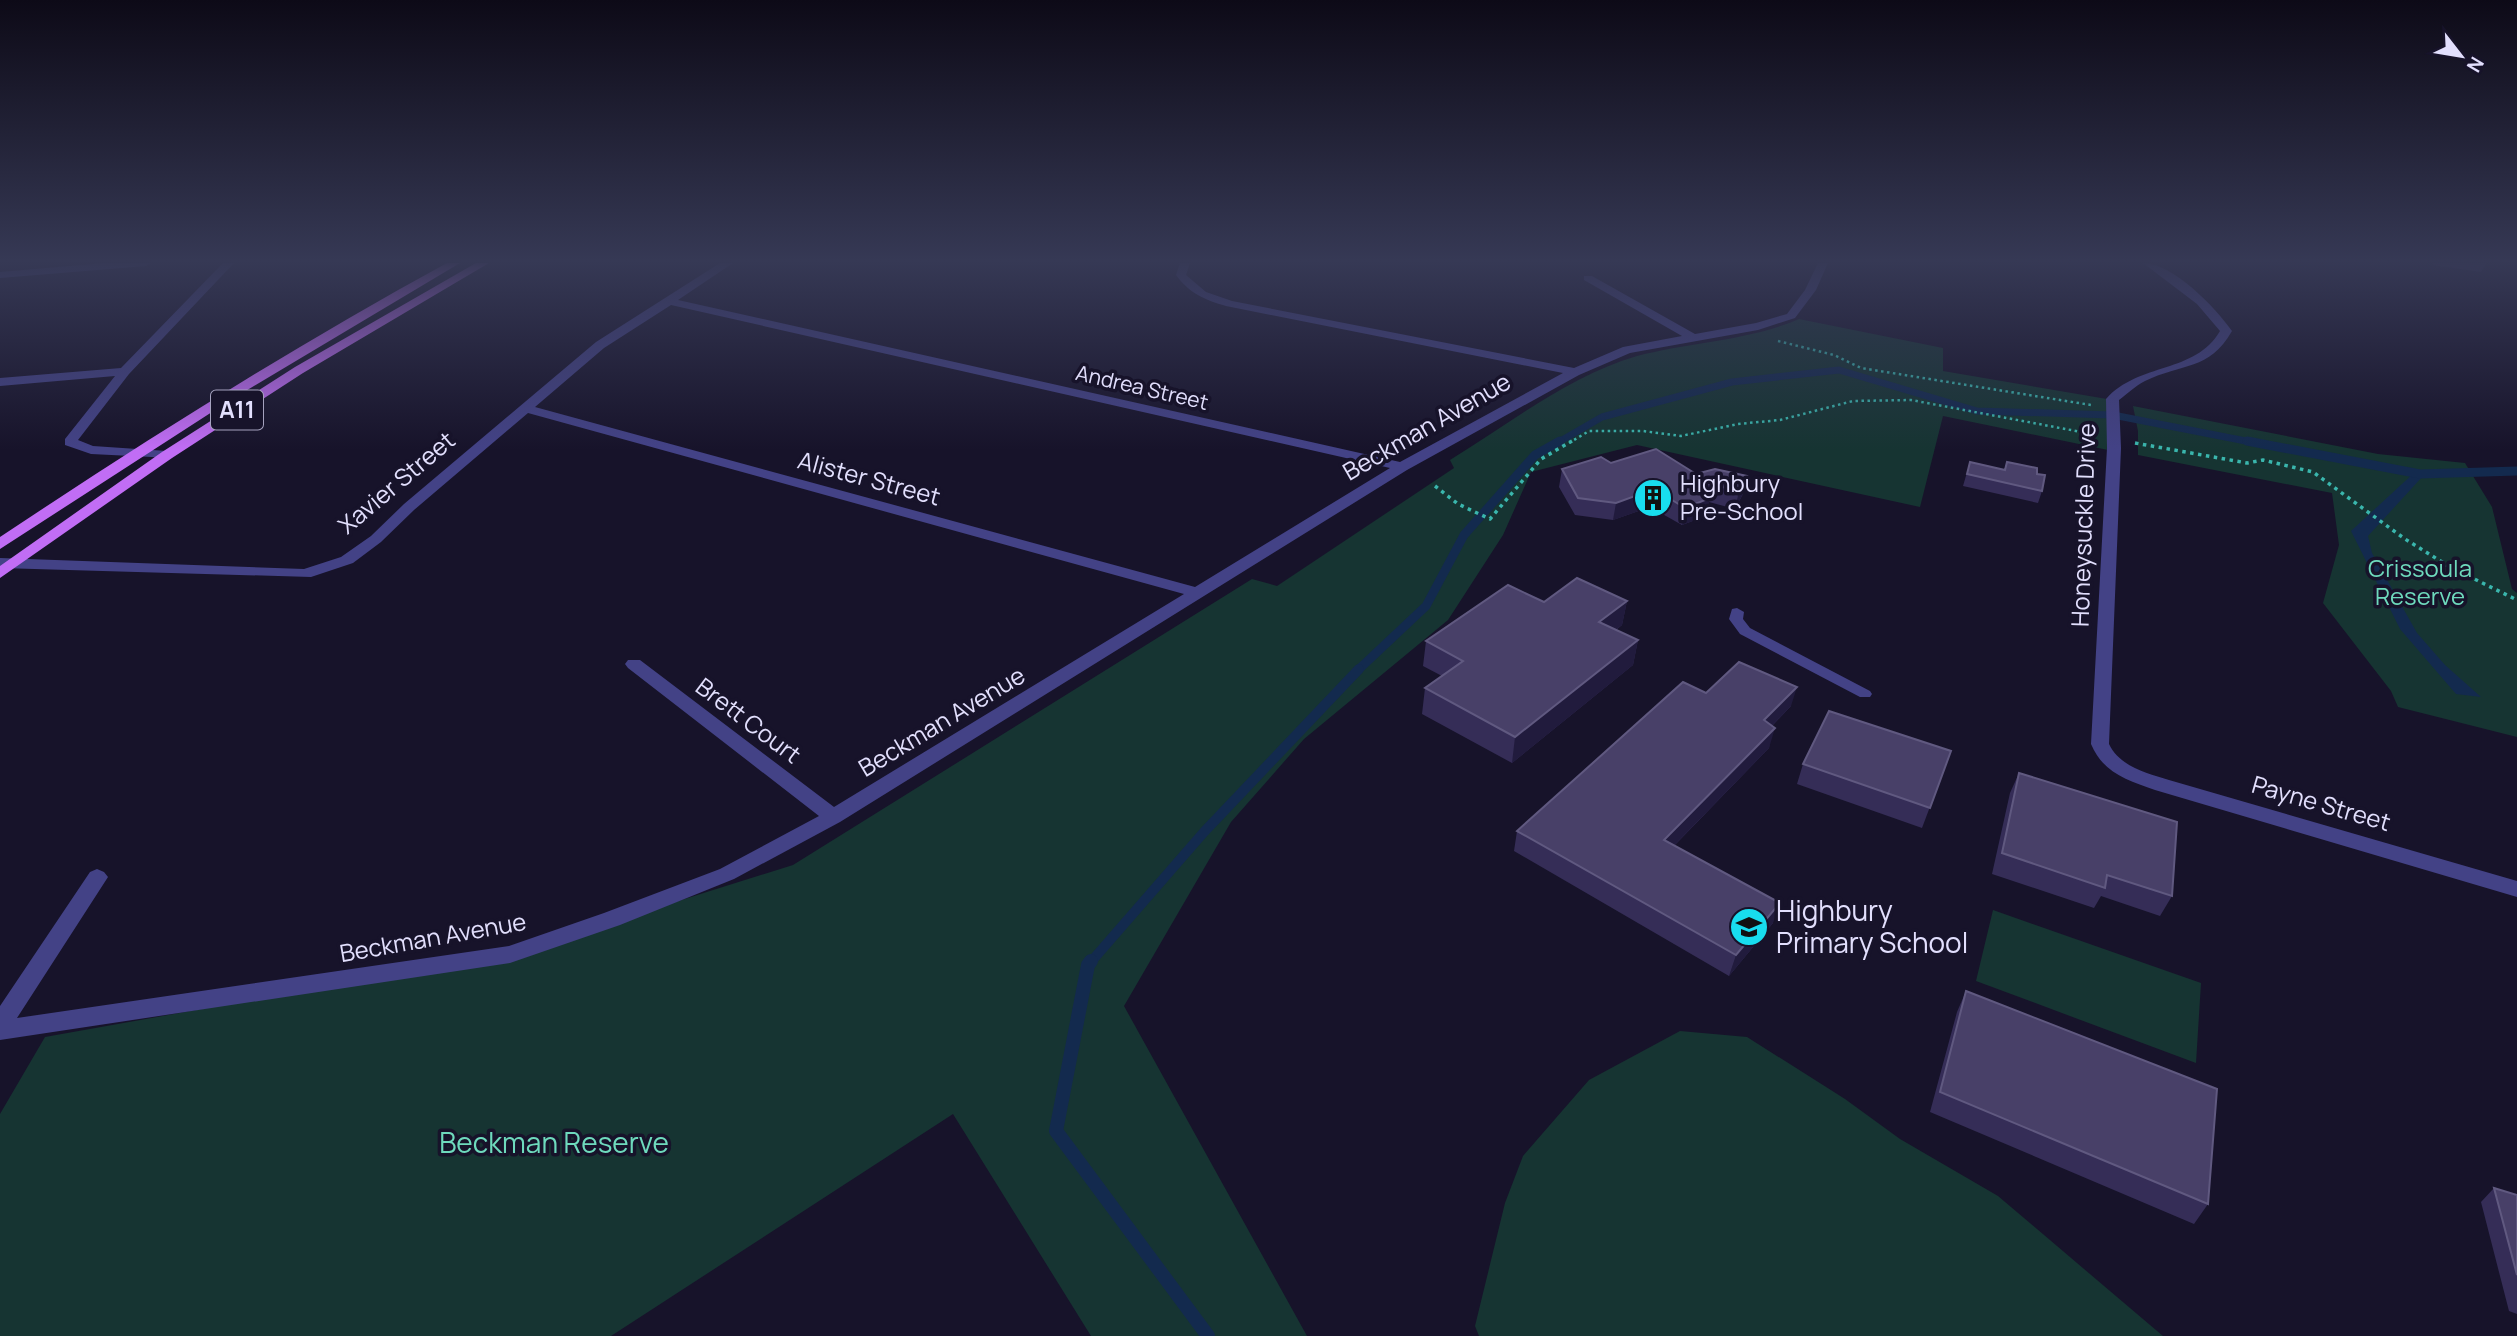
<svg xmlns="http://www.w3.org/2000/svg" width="2517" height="1336" font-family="Manrope,sans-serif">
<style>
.green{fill:#163432}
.water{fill:#132a4e}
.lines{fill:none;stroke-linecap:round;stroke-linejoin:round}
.stream-far3{stroke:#132a4e;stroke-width:7}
.stream-far2{stroke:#132a4e;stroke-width:9}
.stream-far1{stroke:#132a4e;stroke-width:10}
.stream{stroke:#132a4e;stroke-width:14}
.path-far1{stroke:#3ab6ad;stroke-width:2.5;stroke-dasharray:2.5 3.5;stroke-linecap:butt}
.path{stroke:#3ab6ad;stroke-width:3.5;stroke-dasharray:3.5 4.5;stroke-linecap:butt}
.service{fill:#434286;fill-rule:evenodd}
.minor{fill:#434286;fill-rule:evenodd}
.primary{fill:#c16df5;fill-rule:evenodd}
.wall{fill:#352d57}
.shaded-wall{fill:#211b3d}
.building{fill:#484068;stroke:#605980;stroke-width:2}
.labels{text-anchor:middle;stroke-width:7;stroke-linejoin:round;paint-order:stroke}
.far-street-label{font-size:21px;fill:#e2dffd;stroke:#17132a}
.shield{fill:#17132a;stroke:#a5a2be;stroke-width:2}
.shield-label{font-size:23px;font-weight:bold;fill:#e2dffd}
.street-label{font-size:24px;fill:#e2dffd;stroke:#17132a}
.poi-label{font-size:24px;fill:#e2dffd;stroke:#17132a;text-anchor:start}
.park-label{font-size:24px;fill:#6edabd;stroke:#17132a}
.near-poi-label{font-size:28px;fill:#e2dffd;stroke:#17132a;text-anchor:start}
.near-park-label{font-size:28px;fill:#6edabd;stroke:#17132a}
</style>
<rect width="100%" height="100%" fill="#17132a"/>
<!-- green -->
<path class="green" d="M1799,319L1943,348V371L2107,399L2108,450L1943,416L1920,507L1637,445L1531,472L1503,535L1448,620L1304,739L1231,822L1124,1006L1307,1336H1091L953,1114L611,1336H0V1114L45,1037L510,954L793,865L1252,579L1277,586L1454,468L1450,460C1510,423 1569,376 1637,356C1690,342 1748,341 1799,319Z
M2133,406L2378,454L2465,463L2492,507L2512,589L2517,593V737L2398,707L2391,691L2323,603L2339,545L2332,493L2138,455V431Z
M1993,910L2201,983L2196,1063L1976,981Z
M1680,1031L1747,1037L1845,1099L1900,1139L1998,1196L2163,1336H1479L1475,1326L1505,1203L1523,1156L1589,1080Z"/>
<!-- water -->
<path class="water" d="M2415,472L2423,476L2368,536L2372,553L2417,633L2445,665L2481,697L2456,694L2400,629L2351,531Z"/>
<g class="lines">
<!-- stream-far3 -->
<path class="stream-far3" d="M1557,443L1602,417L1732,382L1839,370L1977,411L2113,415L2256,443"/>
<!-- stream-far2 -->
<path class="stream-far2" d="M2247,441L2420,474L2517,471
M1357,671L1426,606L1464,535L1535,455L1560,441"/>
<!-- stream-far1 -->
<path class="stream-far1" d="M1090,963L1204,832L1359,669"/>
<!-- stream -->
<path class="stream" d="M1091,961L1088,965L1056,1131L1208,1336"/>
<!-- path-far1 -->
<path class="path-far1" d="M1778,341L1834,355L1861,368L2091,405
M1569,443L1589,431H1643L1681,436L1738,424L1780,420L1853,401L1911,400L2092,434"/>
<!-- path -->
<path class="path" d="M2135,443L2247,463L2263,460L2313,472L2405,539L2450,567L2517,600
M1435,486L1458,504L1490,519L1541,459L1572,441"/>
<!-- service -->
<path class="service" d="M1737,608L1744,612L1743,619L1750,628L1870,691L1872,694L1870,697H1860L1740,634L1729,619L1732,609Z"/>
<!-- minor -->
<path class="minor" d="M104,263H151L146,266L0,278V272Z
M223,263H234L129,374L78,440L93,446L167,451L172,452V458L91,454L65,445V439L115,376L0,386V378L121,368Z
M720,263H733L678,300L1400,462L1563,373L1226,306C1205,300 1189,293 1176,275L1180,263H1190L1186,275L1206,292L1232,301L1574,368L1623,347L1682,336L1584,280V276H1592L1695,334L1756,323L1787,314L1805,290L1818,263H1828L1816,290L1795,318L1758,330L1630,353L1579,375L1407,470L840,822L734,879L620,925L510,963L0,1040V1006L90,872L97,869L104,872L108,877L17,1018L509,946L604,913L720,869L819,816L628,668L625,664L628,660H640L834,807L1184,594L528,413L414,510L381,542L353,563L311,577L0,568V558L304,569L341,557L371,536L404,504L596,342ZM671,305L1390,468L1195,587L535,407L604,348Z
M2143,263C2173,263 2215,307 2232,331C2209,371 2182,363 2145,381C2135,386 2127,394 2119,400L2121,448L2109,744C2120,767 2147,773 2169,780L2517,881V897L2155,790C2127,780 2103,773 2091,744L2107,448L2106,399C2139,362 2195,374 2220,331L2197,304Z"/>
<!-- primary -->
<path class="primary" d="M447,263H460L229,401L0,549V537C146,440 293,347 447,263Z
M476,263H489L303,373L172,458L0,578V566L162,452L295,367Z"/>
</g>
<!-- wall -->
<path class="wall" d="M2432,263H2486L2481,272L2433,265Z
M1970,462L2004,470L2007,462L2037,474L2042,491L2038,503L1963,486Z
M1611,463L1696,474L1747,476L1743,494L1735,509L1709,502L1706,516L1682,525L1650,507L1613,520L1575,515L1559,487L1562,469Z
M1627,601L1622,625L1616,630L1638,640L1633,665L1512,763L1422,714L1425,688L1442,676L1423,666L1426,641Z
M1706,693L1791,706L1772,726L1769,748L1674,846L1773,923L1729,976L1514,851L1517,831Z
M1951,751L1922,828L1797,784L1803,764Z
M2019,773L2172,896L2160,916L2101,896L2094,908L1992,874L2010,793Z
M1966,991L2208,1204L2194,1224L1930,1112L1957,1012Z
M2494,1188L2517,1195V1314L2509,1311L2481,1202Z"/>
<!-- shaded-wall -->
<path class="shaded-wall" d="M1747,476L1743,494L1735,509L1739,491Z
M1654,489L1650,507L1613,520L1616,503Z
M1710,498L1706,516L1682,525L1685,508Z
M1627,601L1622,625L1594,646L1599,622Z
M1638,640L1633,665L1512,763L1515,737Z
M1797,687L1791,706L1758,740L1764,720Z
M1775,728L1769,748L1659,861L1664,840Z
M1780,903L1773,923L1729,976L1736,955Z"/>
<!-- building -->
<path class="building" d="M1656,449L1696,474L1715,469L1747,476L1739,491L1710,484L1687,485L1710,498L1685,508L1654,489L1616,503L1578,498L1562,469L1601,457L1611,463Z
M1970,462L2005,470L2007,462L2037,468V474L2045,475L2042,491L1967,474Z
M1577,578L1627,601L1599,622L1638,640L1515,737L1425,688L1463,661L1426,641L1508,585L1544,602Z
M1739,662L1797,687L1764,720L1775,728L1664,840L1780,903L1736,955L1517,831L1683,682L1706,693Z
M1829,711L1951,751L1930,808L1803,764Z
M2019,773L2177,822L2172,896L2107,875L2105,888L2002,853Z
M1966,991L2217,1089L2208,1204L1940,1092Z
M2494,1188L2517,1195V1275Z"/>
<!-- sky -->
<linearGradient id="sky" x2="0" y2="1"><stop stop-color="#0d0a17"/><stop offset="0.58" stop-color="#363955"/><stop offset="1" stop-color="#363955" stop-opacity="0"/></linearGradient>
<rect width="2517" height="450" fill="url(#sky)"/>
<!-- icons -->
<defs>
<symbol id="building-disc" viewBox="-11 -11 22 22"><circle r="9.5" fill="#18ddef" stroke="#17132a"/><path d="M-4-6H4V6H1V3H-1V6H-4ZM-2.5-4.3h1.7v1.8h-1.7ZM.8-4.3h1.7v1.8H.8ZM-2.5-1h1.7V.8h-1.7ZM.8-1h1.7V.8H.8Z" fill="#111"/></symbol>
<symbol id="school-disc" viewBox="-11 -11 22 22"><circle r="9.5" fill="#18ddef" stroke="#17132a"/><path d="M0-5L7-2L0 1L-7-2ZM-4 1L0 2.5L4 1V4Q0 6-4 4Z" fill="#111"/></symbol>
</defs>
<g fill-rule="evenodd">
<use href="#building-disc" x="1631" y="476" width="44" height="44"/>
<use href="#school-disc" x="1727" y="905" width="44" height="44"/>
</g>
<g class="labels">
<!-- far-street labels -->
<g class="far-street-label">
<text transform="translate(1142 388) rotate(13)" y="7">Andrea Street</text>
</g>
<!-- shield labels -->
<rect class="shield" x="211" y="390.5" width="52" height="39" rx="5"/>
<g class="shield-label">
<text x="237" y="418">A11</text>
</g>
<!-- street labels -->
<g class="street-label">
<text transform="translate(1427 427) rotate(-30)" y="8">Beckman Avenue</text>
<text transform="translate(869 479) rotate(15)" y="8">Alister Street</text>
<text transform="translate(397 483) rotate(-40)" y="8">Xavier Street</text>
<text transform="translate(2084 525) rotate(-88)" y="8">Honeysuckle Drive</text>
<text transform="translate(748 721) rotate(37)" y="8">Brett Court</text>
<text transform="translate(942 722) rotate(-31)" y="8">Beckman Avenue</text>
<text transform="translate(2321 804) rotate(16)" y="8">Payne Street</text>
<text transform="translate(433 938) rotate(-10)" y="8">Beckman Avenue</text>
</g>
<!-- poi labels -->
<g class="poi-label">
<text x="1680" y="492">Highbury<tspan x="1680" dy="28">Pre-School</tspan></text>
</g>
<!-- park labels -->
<g class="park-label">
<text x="2420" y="577">Crissoula<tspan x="2420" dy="28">Reserve</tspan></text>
</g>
<!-- near-poi labels -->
<g class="near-poi-label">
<text x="1776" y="921">Highbury<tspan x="1776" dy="32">Primary School</tspan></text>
</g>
<!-- near-park labels -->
<g class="near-park-label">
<text x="554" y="1153">Beckman Reserve</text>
</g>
</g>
<!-- north arrow -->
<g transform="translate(2461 56) rotate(121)" stroke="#17132a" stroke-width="5" paint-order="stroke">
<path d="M0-5L12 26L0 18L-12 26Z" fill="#e2dffd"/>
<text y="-10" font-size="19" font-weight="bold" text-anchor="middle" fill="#e2dffd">N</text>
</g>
</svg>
